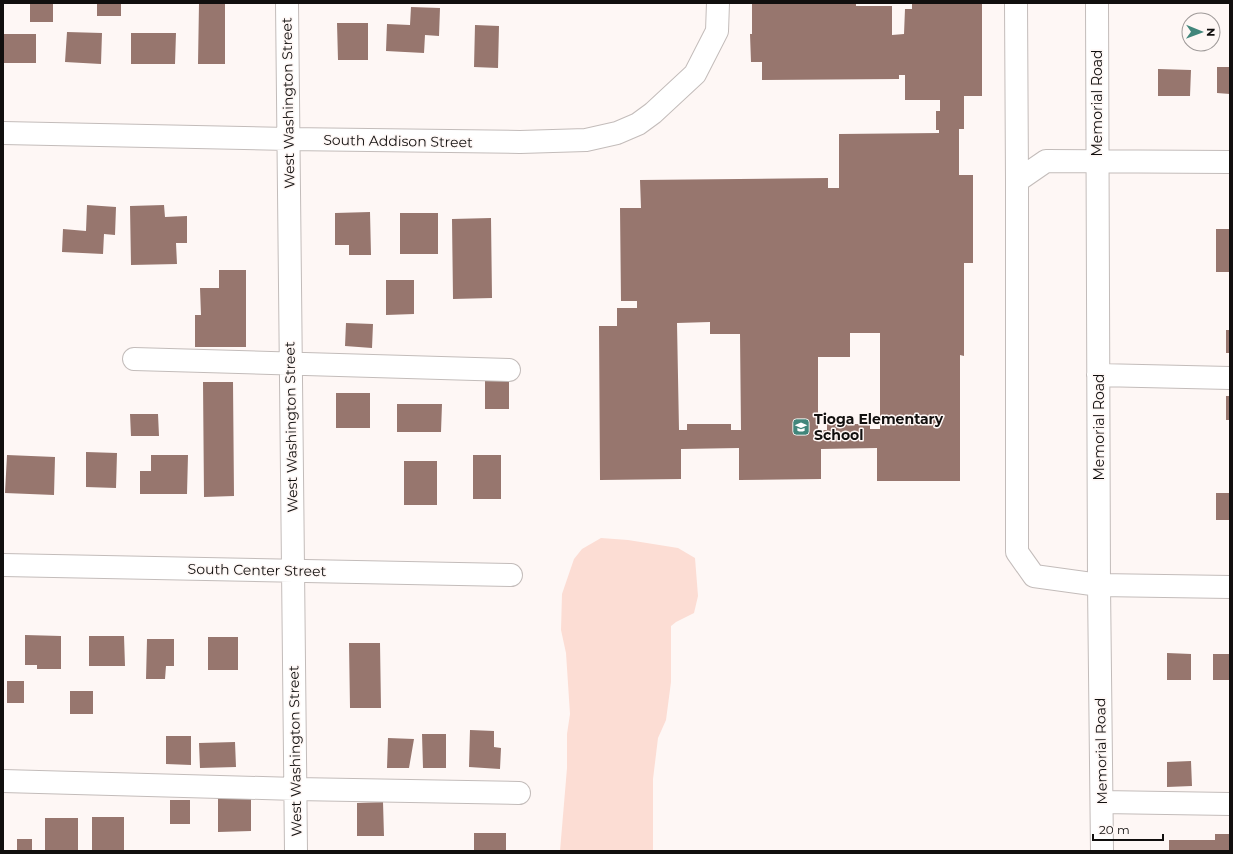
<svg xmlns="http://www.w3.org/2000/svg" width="1233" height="854" font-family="Montserrat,sans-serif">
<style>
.green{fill:#fcddd4}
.building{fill:#97766e;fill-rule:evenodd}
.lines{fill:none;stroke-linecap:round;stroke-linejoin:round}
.minor-casing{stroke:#c3bcba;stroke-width:24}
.minor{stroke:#fff;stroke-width:22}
.labels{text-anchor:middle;stroke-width:3;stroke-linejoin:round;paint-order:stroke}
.street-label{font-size:14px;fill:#110f0e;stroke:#fef7f5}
.poi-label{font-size:14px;font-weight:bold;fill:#110f0e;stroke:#fef7f5;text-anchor:start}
</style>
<rect width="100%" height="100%" fill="#fef7f5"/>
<!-- green -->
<path class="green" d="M601,538L628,540L678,548L695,558L698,596L694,613L676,622L671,626V682L666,720L658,738L653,779V851H560L567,768V734L570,714L566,653L561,630L562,594L574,559L582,549Z"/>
<!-- building -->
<path class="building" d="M30,3H53V22H30Z
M97,3H121V16H97Z
M199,3H225V64H198Z
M752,3H856V6H892V35L904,34L905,9H912V3H982V96H964V129H959V175H973V263H964V356L960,355V481H877V448L821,449V479L739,480V448L681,449V479L600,480L599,326H617V308H637V301H621L620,208H641L640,180L828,178V188H839V134L939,133V130H936V111H940V100H905V75H899V79L762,80V62H751L750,34H752ZM710,322V334H740L741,430H731V424H687V430H679L677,323ZM850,333H880V429H870V424H827V430H818V357H850Z
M411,7L440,8L439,36L425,35L424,53L386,51L387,24L410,25Z
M337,23H368V60H338Z
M475,25L499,26L498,68L474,67Z
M67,32L102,33L101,64L65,62Z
M131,33H176L175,64H131Z
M3,34H36V63H3Z
M1217,67H1230V94L1217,93Z
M1158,69L1191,70L1190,96H1158Z
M87,205L116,207L115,235L104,234L103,254L62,252L63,229L86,231Z
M164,205L165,217L187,216V243H176L177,264L131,265L130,206Z
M370,212L371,255H349V245H335V213Z
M400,213H438V254H400Z
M491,218L492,298L453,299L452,219Z
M1216,229H1230V272H1216Z
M219,270H246V347H195V315H201L200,288H219Z
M386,280H414V314L386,315Z
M346,323L373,324L372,348L345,346Z
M1226,330H1230V353H1226Z
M485,379H509V409H485Z
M203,382H233L234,496L204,497Z
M336,393H370V428H336Z
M1226,396H1230V420H1226Z
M397,404H442L441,432H397Z
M130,414H158L159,436H131Z
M86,452L117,453L116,488L86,487Z
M7,455L55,457L54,495L5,493Z
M151,455H188L187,494H140V471H151Z
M473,455H501V499H473Z
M404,461H437V505H404Z
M1216,493H1230V520H1216Z
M25,635L61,636V669H37V665H25Z
M89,636H124L125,666H89Z
M208,637H238V670H208Z
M147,639H174V666H166L165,679H146Z
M349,643H380L381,708H350Z
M1167,653L1191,654V680H1167Z
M1213,654H1230V680H1213Z
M7,681H24V703H7Z
M70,691H93V714H70Z
M470,730L494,731V747L501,748L500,769L469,767Z
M422,734H446V768H423Z
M166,736H191V765L166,764Z
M388,738L414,739L409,768H387Z
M235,742L236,767L200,768L199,743Z
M1191,761L1192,786L1167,787V762Z
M218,797H251V831L218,832Z
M170,800H190V824H170Z
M383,802L384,836H357V803Z
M92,817H124V851H92Z
M45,818H78V851H45Z
M474,833H506V851H474Z
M1215,834H1230V851H1169V840H1215Z
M17,839H32V851H17Z"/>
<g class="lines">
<defs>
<path id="minor" d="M287,3L296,851
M1016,3L1017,181
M1097,3L1099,585L1102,851
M3,133L288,139L520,142L586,140L617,133L638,124L653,113L695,74L717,31L718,3
M1230,162L1046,161L1017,181V552L1034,576L1099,585L1230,587
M134,359L509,370
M1098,375L1230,378
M3,565L511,575
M3,781L296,789L519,793
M1102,802L1230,804"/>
</defs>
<!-- minor casing -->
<use href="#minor" class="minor-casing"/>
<!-- minor -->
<use href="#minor" class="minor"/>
</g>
<!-- icons -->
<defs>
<symbol id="school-square" viewBox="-11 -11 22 22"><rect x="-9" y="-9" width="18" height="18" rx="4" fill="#41867b" stroke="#fef7f5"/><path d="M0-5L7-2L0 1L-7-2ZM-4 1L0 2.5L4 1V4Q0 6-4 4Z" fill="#fff"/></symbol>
</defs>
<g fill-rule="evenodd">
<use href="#school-square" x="791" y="417" width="20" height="20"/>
</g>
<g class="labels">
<!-- street labels -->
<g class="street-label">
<text transform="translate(288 103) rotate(-91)" y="5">West Washington Street</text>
<text transform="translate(1097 103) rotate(-90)" y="5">Memorial Road</text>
<text transform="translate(398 141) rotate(1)" y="5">South Addison Street</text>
<text transform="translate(291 427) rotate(-91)" y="5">West Washington Street</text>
<text transform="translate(1099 427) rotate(-90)" y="5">Memorial Road</text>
<text transform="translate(257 570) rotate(1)" y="5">South Center Street</text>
<text transform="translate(295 751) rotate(-91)" y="5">West Washington Street</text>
<text transform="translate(1101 751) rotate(-91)" y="5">Memorial Road</text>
</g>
<!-- poi labels -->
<g class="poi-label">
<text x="814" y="424">Tioga Elementary<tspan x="814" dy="16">School</tspan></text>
</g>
</g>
<!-- border -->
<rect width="1233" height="854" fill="none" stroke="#110f0e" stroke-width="8"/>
<!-- north arrow -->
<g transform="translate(1201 32) rotate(91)"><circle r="19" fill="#fef7f5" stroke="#9f9a99"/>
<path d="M0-3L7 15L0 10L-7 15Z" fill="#41867b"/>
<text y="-6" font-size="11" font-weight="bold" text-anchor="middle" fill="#110f0e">N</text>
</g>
<!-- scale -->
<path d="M1093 834v6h70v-6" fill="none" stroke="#110f0e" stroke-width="2"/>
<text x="1099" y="834" font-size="12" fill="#110f0e" stroke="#fef7f5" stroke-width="3" paint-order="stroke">20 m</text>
</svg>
